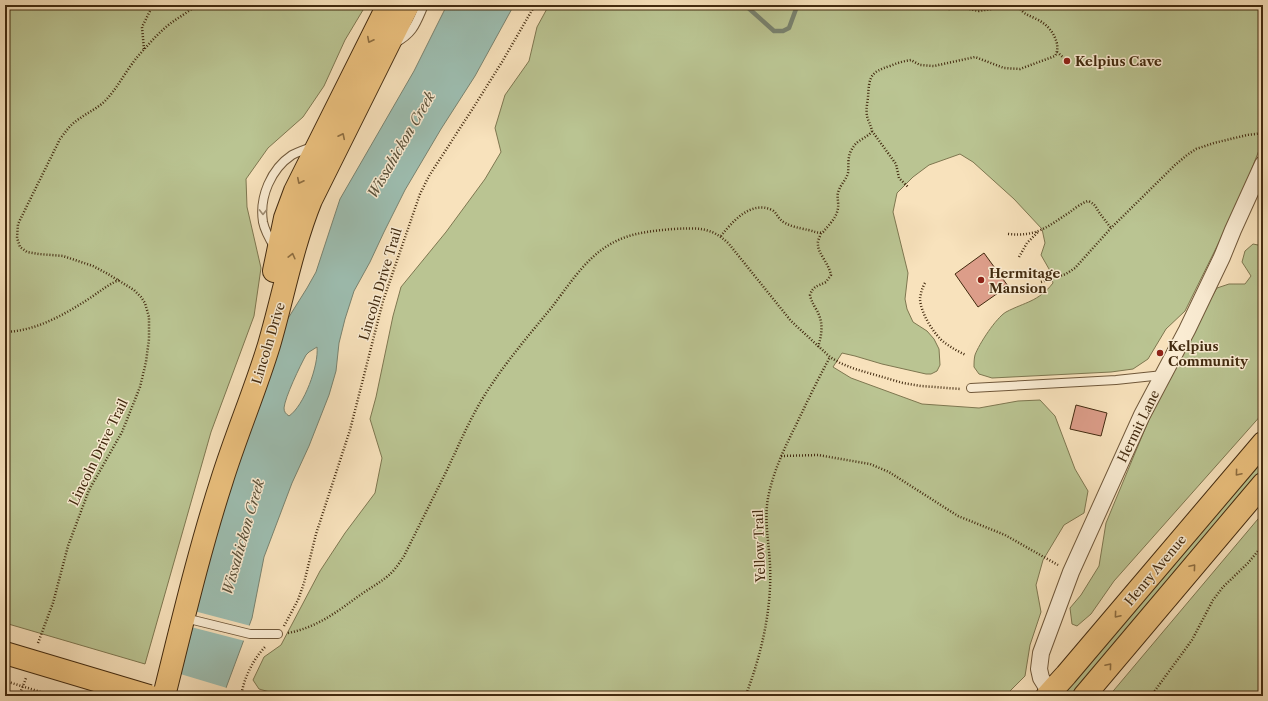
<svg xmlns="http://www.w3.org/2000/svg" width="1268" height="701" font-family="'Libre Caslon Text',serif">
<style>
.green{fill:#bac492;stroke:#7e7750}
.water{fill:#9dbeb1;stroke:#798370;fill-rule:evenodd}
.pier{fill:#f8e2bc}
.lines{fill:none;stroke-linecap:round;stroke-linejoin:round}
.stream{stroke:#798370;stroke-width:4.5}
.building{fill:#dc9d89;stroke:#422a0f}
.lane-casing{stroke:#70583a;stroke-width:10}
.street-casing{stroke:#70583a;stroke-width:18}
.primary-casing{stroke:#422a0f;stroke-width:24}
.path{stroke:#422a0f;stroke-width:2.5;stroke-dasharray:1 2;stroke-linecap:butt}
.lane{stroke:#faecd3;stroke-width:8}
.street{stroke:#faecd3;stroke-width:16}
.primary{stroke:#ecc17e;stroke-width:22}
.primary-bridge-casing{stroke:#422a0f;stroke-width:24;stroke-linecap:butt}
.path-bridge{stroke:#422a0f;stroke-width:2.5;stroke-dasharray:1 2;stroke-linecap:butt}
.primary-bridge{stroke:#ecc17e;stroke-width:22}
.oneway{stroke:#8e6e41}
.oneway2{stroke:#9e8b71}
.poi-dot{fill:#8f2418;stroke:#faecd3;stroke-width:1.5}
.labels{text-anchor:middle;stroke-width:3;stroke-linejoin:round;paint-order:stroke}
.poi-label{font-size:13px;font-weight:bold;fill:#422a0f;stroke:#faecd3;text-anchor:start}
.street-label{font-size:13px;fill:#422a0f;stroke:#faecd3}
.water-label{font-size:14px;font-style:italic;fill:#594f38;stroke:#faecd3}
</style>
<rect width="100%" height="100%" fill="#f8e2bc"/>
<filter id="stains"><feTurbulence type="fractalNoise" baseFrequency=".005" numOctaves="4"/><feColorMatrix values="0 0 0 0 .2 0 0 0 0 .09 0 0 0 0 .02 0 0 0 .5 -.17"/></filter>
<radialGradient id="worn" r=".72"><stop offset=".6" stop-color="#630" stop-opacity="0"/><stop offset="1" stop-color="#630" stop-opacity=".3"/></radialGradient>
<!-- green -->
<path class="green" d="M5,5H366L345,40L324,86L303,117L268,148L246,179L247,207L261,268L254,316L211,432L145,664L5,623Z
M549,5H1263V140L1249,176L1225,230L1185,311L1166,329L1148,359L1133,369L1111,372L992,378L979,374L974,367C974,363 974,359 975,355C979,344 996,318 1006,312C1025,302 1038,302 1053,283L1049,269L1041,255L1045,243L1042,229L1014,199L973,162L960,154L929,165L913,177L897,193L893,212L908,273L905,299L907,309L913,322L927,331L934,339L939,349L940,365L937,371L931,374H926L882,364L855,356L842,353L833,367L851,378L922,404L979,408L1018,401L1040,400L1055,416L1075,469L1088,491L1084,513L1064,525L1043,560L1036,585L1041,612L1030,645L1025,676L1005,696H284L259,689L253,680L264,657L281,645L320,571L345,533L375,493L382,458L370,419L376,397L393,316L401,287L446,232L485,179L501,152L495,128L505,95L529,61L537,27Z
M1253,244L1263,246V413L1114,581L1091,614L1077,626L1072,624L1070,608L1081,595L1099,566L1106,523L1157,400L1184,345L1217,288L1229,284H1245L1251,276L1242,262L1245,251Z
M1263,456V472L1081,687L1073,696H1059Z
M1263,513V696H1109Z"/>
<!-- water -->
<path class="water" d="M447,5H514L475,76L441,129L405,190L384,232L370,262L354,291L345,319L339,343L336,371L329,395L309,446L292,483L264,557L252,618L223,696H174L224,505L287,320L307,288L316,272L340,199L414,71ZM317,347C319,365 304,406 289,416C286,414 284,412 284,408C285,397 300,366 306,355L309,352Z"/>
<!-- pier -->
<path class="pier" d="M194,611L251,626L245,641L191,627Z
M177,673L227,688L225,696H172Z"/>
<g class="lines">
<!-- stream -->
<path class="stream" d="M745,5L774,31H783L789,28L796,9L802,5"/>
</g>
<!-- building -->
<path class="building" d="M984,253L1008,286L978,307L955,274Z
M1076,405L1107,413L1101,436L1070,429Z"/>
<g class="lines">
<defs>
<path id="lane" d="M395,43C414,33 416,23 424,5
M275,248C270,240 265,232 263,222C259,197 271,169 292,155C298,152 306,149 312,147
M971,388L1116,380L1163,375
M185,618L250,634H278"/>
<path id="street" d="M1052,691L1046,686L1041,678L1039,669L1041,653L1071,572L1142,415L1187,330L1222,257L1233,230L1263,164"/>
<path id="primary" d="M274,271L285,218L295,191L388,5
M164,696C182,624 199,551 222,480C236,435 255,391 269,345C283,297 292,247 311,200L408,5
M1047,696L1066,675L1263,443
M1084,696L1263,484"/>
</defs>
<!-- lane casing -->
<use href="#lane" class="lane-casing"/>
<!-- street casing -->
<use href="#street" class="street-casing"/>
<!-- primary casing -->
<use href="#primary" class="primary-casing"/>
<!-- path -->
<path class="path" d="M941,5L943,7L949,9L959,7L979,11L1015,5
M144,49L142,27L153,5
M1057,52L1066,60
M872,131L896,164L899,178L908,187
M1008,234C1037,237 1047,227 1070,212C1075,208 1082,203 1088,201C1093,203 1096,206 1098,211L1111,228
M721,236C732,222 751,200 772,210C776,212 777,216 780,219C786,226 800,228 808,230C814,231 818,234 823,232C829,225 837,217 838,208C839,202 836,196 839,190C841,184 846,180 848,173C849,165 847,157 852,149C857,139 868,138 872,131C871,125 868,121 867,116C866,110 867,104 868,98C869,77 870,72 890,66C897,63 904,61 911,60L920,65L934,66L975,57L1004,68L1020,69L1055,56C1062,45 1052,29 1043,23C1038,19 1031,17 1026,14C1022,12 1020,8 1017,5
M1019,257L1027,243L1038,232
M1041,282L1066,274L1075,268L1111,228L1175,165L1187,155L1196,149L1214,143L1247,135L1263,133
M925,283C922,288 921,293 920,298C920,312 934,335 945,343C952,348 959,352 966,355
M5,332C35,331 62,316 87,300C98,293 107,285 119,280
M818,347C822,334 824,322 816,309C813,304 811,300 810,295C813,286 818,286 826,282L831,275C829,264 818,253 818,245C817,241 820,237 821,233
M781,456L818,455L870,464L889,472L958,516L1005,535L1058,565
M284,626L298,600L304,583L316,534L350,430L383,301L420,194L429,176L475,105L502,62L535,5
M288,633C319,627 339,610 363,593C372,587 381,582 389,575C395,570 400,562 404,556C418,528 432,500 446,472C459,445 470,418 486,393C505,363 529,335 552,307C568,286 586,258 609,245C628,233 651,231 673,229C696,228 711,226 729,244L791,321L830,357L840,363L855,369L903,383L921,386L961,389
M38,643L53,603L68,546L89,490L122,432L140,387L146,362L149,339V317L145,303L141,297L134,290L108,274L93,266L63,256L39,254L27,252L20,247L17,238L18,224L60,139C66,131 71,124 79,119C87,113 96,109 104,102C118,88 126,70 139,55C149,44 159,32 171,23C179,17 189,12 196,5
M19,696L26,678
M241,696C244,678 253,659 266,646
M744,696L747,692C762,652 772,608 770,565C769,542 764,521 768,498C773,472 784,449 796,425C807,402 818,379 830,357
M1151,696L1192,640L1213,600L1223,587L1248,563L1263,545"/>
<!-- lane -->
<use href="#lane" class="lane"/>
<!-- street -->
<use href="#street" class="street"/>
<!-- primary -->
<use href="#primary" class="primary"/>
<defs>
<path id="primary-bridge" d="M5,653L149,696"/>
</defs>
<!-- primary-bridge casing -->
<use href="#primary-bridge" class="primary-bridge-casing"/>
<!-- path-bridge -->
<path class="path-bridge" d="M5,681L54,696"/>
<!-- primary-bridge -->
<use href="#primary-bridge" class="primary-bridge"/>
</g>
<!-- one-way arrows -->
<defs><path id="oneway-chevron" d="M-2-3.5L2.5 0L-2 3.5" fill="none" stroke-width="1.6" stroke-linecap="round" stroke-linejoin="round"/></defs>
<g class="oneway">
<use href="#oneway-chevron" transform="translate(370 40) rotate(117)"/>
<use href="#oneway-chevron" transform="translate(342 136) rotate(-64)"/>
<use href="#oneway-chevron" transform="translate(300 181) rotate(116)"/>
<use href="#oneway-chevron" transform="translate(292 256) rotate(-76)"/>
<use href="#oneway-chevron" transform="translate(1238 473) rotate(130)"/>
<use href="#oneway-chevron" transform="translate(1193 567) rotate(-50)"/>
<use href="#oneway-chevron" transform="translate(1117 615) rotate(130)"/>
<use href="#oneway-chevron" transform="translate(1109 666) rotate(-50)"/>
</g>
<use class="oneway2" href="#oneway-chevron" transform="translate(263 212) rotate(91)"/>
<!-- markers -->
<g class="poi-dot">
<circle cx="1067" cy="61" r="4"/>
<circle cx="981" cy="280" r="4"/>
<circle cx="1160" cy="353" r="4"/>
</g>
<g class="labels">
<!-- poi labels -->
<g class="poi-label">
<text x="1075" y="66">Kelpius Cave</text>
<text x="989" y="278">Hermitage<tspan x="989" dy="15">Mansion</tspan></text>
<text x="1168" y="351">Kelpius<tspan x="1168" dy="15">Community</tspan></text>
</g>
<!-- street labels -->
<g class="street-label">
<text transform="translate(380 284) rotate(-73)" y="5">Lincoln Drive Trail</text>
<text transform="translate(268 343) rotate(-73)" y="5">Lincoln Drive</text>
<text transform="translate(1138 426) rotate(-64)" y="5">Hermit Lane</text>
<text transform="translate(98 452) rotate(-64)" y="5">Lincoln Drive Trail</text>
<text transform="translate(759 546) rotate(-92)" y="5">Yellow Trail</text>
<text transform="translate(1155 570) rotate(-50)" y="5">Henry Avenue</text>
</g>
<!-- water labels -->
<g class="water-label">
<text transform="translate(401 145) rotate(-60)" y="5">Wissahickon Creek</text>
<text transform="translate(243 537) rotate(-74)" y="5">Wissahickon Creek</text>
</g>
</g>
<!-- margin -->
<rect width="1268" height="701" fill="none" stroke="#f8e2bc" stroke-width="20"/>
<rect x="6" y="6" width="1256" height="689" fill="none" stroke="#422a0f" stroke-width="2"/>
<rect x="10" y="10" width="1248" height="681" fill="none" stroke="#422a0f"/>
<rect width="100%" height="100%" filter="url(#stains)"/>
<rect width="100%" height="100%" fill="url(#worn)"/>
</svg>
